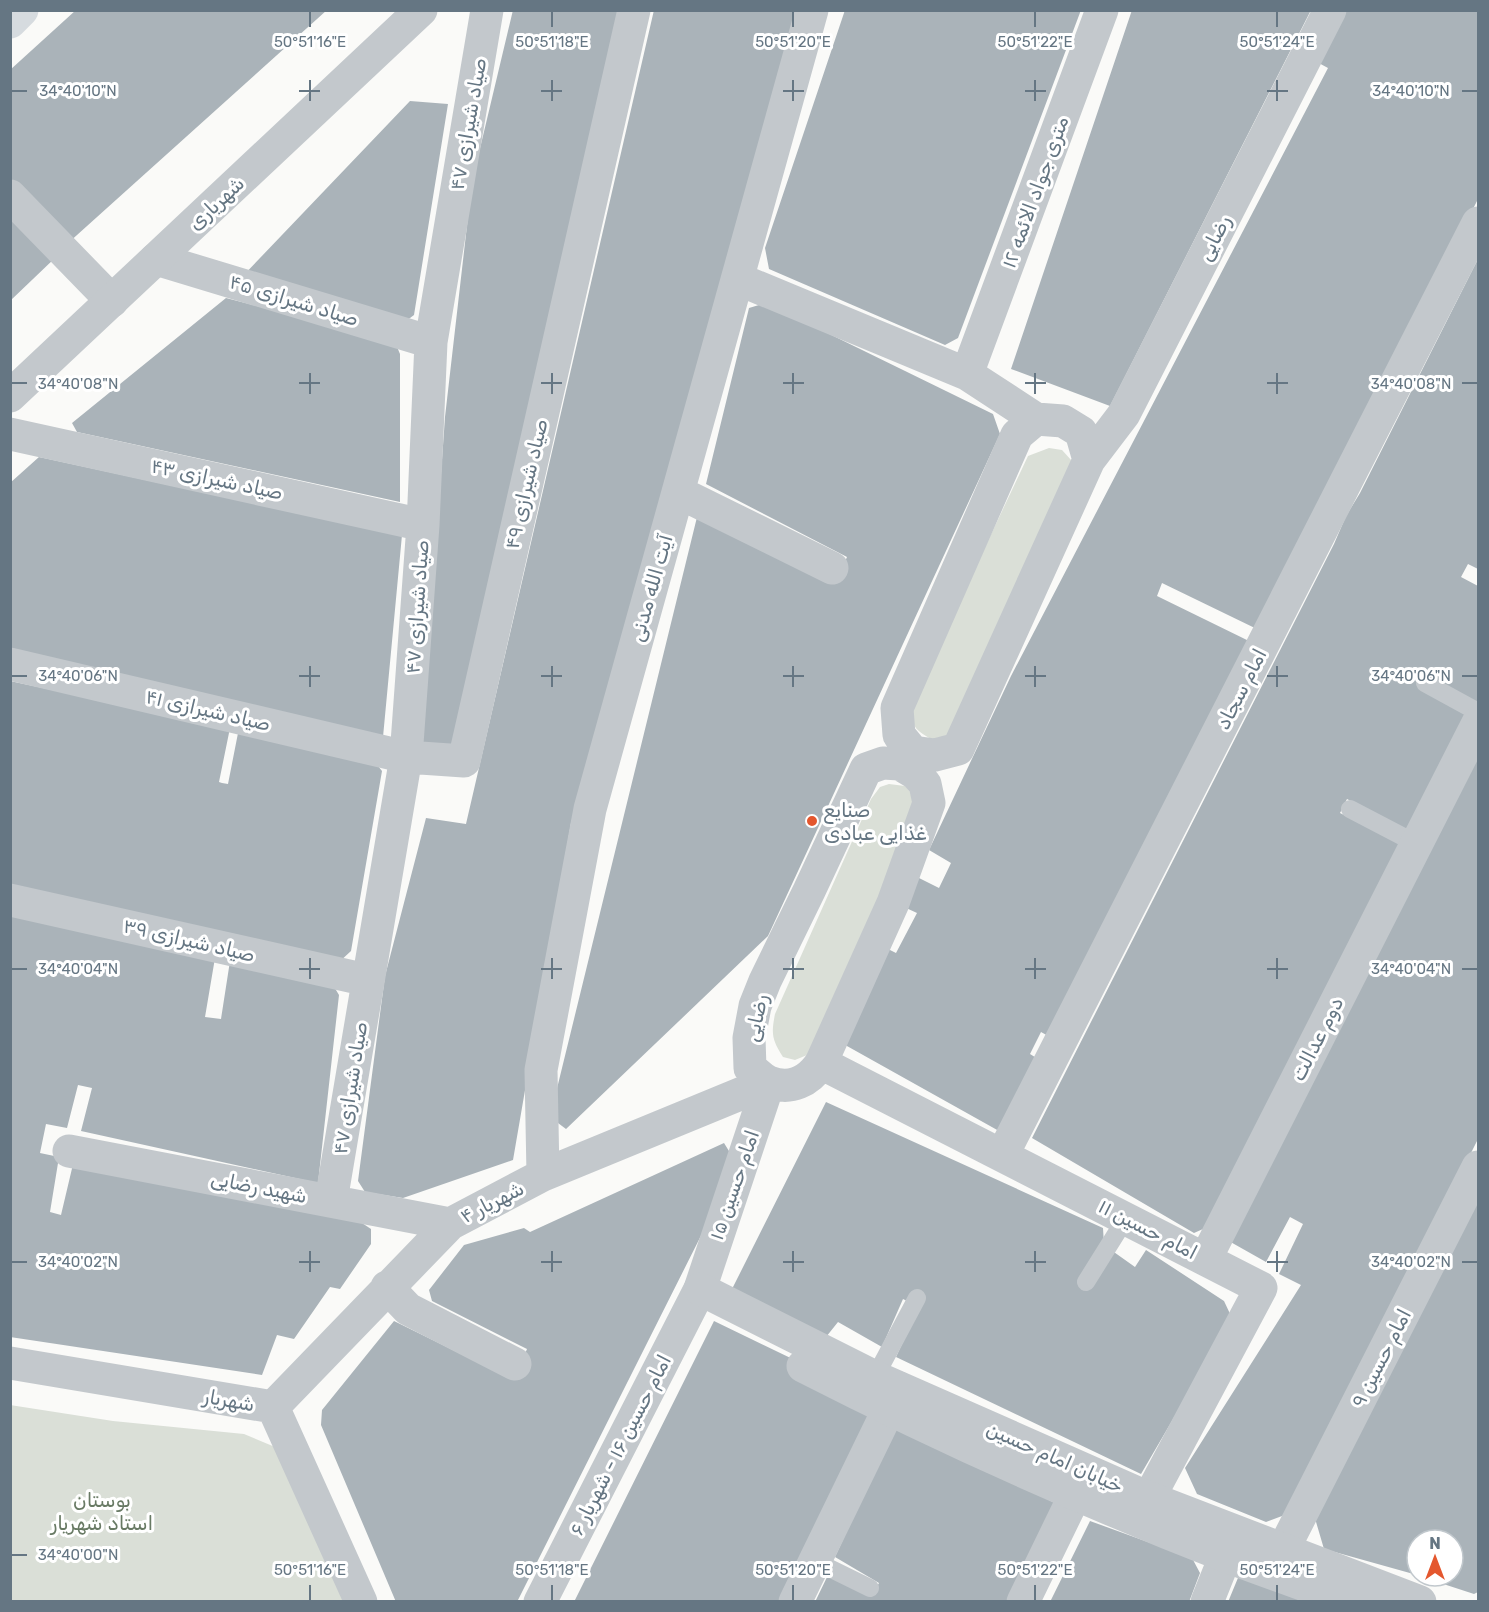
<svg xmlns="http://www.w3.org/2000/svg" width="1489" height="1612" font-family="Rubik,'Noto Naskh Arabic',sans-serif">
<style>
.green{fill:#dadfd7}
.building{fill:#aab3b9}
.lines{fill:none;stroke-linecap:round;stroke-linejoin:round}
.service{stroke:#c3c8cc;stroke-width:18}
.minor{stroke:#c3c8cc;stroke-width:33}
.tertiary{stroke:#c3c8cc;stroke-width:33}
.secondary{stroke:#d6dbdf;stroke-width:33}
.ticks{fill:none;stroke:#657683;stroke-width:2}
.poi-dot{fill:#e4572e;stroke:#fff;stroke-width:2}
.labels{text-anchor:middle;stroke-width:6;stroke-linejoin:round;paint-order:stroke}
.street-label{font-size:20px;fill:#657683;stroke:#fff}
.poi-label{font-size:20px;fill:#657683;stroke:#fff;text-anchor:start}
.park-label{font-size:20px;fill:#687a64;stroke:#fff}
.ticks-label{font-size:15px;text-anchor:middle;fill:#657683;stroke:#fff;stroke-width:6;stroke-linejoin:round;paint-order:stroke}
</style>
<rect width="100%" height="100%" fill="#fafaf8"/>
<!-- green -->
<path class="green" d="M1049,448L1062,450L1072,461L953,735L931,739C914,729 912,726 910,706L1028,456Z
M889,784L905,786L921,804L812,1053L795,1060L783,1057C772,1040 771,1034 775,1014L871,799L880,787Z
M10,1405L113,1421L244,1434L275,1447L346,1601H11Z"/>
<!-- building -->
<path class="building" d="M76,10H327L67,244L10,183V70Z
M513,10H624L451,751L422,746L445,417L472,182Z
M654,10H799L571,823L513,1160L403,1198L365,1192L358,1181L385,976L426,818L466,824Z
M845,10H1081L958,338L945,345L769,269L765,248Z
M1132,10H1311L1110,406L1011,369Z
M1343,10H1478V199L1261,631L1162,583L1157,596L1251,642L1050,1037L1041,1032L1030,1054L1038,1059L999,1131L838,1041L884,947L896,953L917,913L904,907L917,877L939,888L951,863L929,850L1011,676L1328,68L1315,61Z
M410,101L448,104L414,315L406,321L239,280Z
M10,209L56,257L10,301Z
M1478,259V569L1468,564L1461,577L1478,586V699L1413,833L1347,799L1340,813L1406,846L1212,1225L1194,1233L1032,1138L1334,544L1346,516L1360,493Z
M226,298L395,342L400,354V502L77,432L72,423Z
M766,303L993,414L1000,434L768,936L566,1129L550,1117L698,513L835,584L847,557L706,484L749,308Z
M39,457L402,535L383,737L10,651V483Z
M10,681L230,728L219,782L222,783L228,784L239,728L374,761L382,771L351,951L338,963L10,887Z
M1478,753V1139L1290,1513L1266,1522L1197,1494L1185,1468L1301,1285L1279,1274L1303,1224L1290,1217L1266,1262L1227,1240Z
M10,912L215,958L205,1017L221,1019L230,961L330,980L339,995L318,1183L81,1131L92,1088L78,1085L67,1128L46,1124L40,1153L59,1157L50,1212L61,1215L74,1160L359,1221L371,1229V1244L340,1289L330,1287L294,1339L277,1335L262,1375L10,1337Z
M826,1102L1103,1228L1104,1245L1135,1267L1146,1250L1224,1301L1232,1318L1141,1474L896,1357L919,1307L903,1299L882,1347L838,1322L826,1337L731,1291Z
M724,1143L737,1164L517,1602H396L321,1425L322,1410L394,1321L514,1380L527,1349L432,1301L429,1290L464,1245L524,1228L530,1232Z
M1478,1193V1592L1474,1594L1422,1577L1453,1576V1540H1417V1575L1324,1549L1314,1515Z
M714,1321L803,1364L875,1416L781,1602H574Z
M894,1428L908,1430L1059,1505L1012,1602H815L828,1575L872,1596L879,1583L835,1557Z
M1090,1521L1192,1558L1200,1573L1189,1602H1050Z
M1240,1573L1316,1601L1228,1602Z"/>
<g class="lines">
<!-- service -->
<path class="service" d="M1425,683L1478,712
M1350,809L1417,844
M1086,1282L1126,1218
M875,1377L917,1298
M815,1561L870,1588"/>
<!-- minor -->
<path class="minor" d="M10,196L112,301
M156,259L431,342
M738,279L967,374L1036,419
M967,374L1102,10
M10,434L423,525
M1089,460L1081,432L1063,421L1036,419L1017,435L897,708L899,735L913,752L935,755L958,749L1089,460L1124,414L1330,10
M678,492L832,568
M10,664L406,757L464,761L634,10
M883,763L900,764L915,773L925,784L929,803L893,903L821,1063C809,1081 791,1091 769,1082C762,1079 756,1072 750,1068L749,1038L755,1006L765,981L809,891L866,769Z
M10,900L367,980
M821,1063L1261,1288L1149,1498
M69,1151L450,1224
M1003,1154L1478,223
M543,1175L541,1070L590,809L812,10
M331,1201L406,757L423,525L431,342L487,10
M1206,1258L1478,723
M387,1287L408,1309L515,1364
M10,1363L273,1407L361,1602
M273,1407L450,1224L543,1175L769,1082
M1283,1550L1478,1167
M540,1602L700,1289L769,1082
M795,1602L899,1388
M1023,1602L1075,1495
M1207,1602L1235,1532"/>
<!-- tertiary -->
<path class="tertiary" d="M10,396L421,10
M700,1289L875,1377L1149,1498L1420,1602
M803,1366C940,1436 1080,1499 1223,1555C1266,1572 1309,1586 1352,1602"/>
<!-- secondary -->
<path class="secondary" d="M10,22L22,10"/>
</g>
<!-- ticks -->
<path class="ticks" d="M310,12V27M552,12V27M793,12V27M1035,12V27M1277,12V27M310,80V101M552,80V101M793,80V101M1035,80V101M1277,80V101M12,91H27M299,91H320M541,91H562M783,91H804M1025,91H1046M1267,91H1288M1462,91H1477M310,373V394M552,373V394M793,373V394M1035,373V394M1277,373V394M12,383H27M299,383H320M541,383H562M783,383H804M1025,383H1046M1267,383H1288M1462,383H1477M310,666V687M552,666V687M793,666V687M1035,666V687M1277,666V687M12,676H27M299,676H320M541,676H562M783,676H804M1025,676H1046M1267,676H1288M1462,676H1477M310,958V979M552,958V979M793,958V979M1035,958V979M1277,958V979M12,969H27M299,969H320M541,969H562M783,969H804M1025,969H1046M1267,969H1288M1462,969H1477M310,1251V1272M552,1251V1272M793,1251V1272M1035,1251V1272M1277,1251V1272M12,1262H27M299,1262H320M541,1262H562M783,1262H804M1025,1262H1046M1267,1262H1288M1462,1262H1477M12,1555H27M310,1585V1600M552,1585V1600M793,1585V1600M1035,1585V1600M1277,1585V1600"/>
<!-- markers -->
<circle class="poi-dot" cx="812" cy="821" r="6"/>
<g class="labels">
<!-- street labels -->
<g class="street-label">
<text transform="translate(468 124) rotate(-80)" y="7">صیاد شیرازی ۴۷</text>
<text transform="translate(1035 192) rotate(-70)" y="7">۱۲ متری جواد الائمه</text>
<text transform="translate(216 203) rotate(-43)" y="7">شهریاری</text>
<text transform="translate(1214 238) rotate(-63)" y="7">رضایی</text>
<text transform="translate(294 300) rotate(17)" y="7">صیاد شیرازی ۴۵</text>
<text transform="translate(217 479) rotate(12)" y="7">صیاد شیرازی ۴۳</text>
<text transform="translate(526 484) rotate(-77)" y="7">صیاد شیرازی ۴۹</text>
<text transform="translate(651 588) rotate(-74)" y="7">آیت الله مدنی</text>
<text transform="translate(417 607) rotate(-86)" y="7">صیاد شیرازی ۴۷</text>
<text transform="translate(1241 689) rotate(-63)" y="7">امام سجاد</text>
<text transform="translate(208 710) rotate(13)" y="7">صیاد شیرازی ۴۱</text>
<text transform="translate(189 940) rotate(13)" y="7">صیاد شیرازی ۳۹</text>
<text transform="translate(756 1018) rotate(-78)" y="7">رضایی</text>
<text transform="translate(1317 1039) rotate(-63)" y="7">دوم عدالت</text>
<text transform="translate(350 1088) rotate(-81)" y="7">صیاد شیرازی ۴۷</text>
<text transform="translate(734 1185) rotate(-71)" y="7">امام حسین ۱۵</text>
<text transform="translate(259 1187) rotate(11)" y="7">شهید رضایی</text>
<text transform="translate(492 1202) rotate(-27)" y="7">شهریار ۴</text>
<text transform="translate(1148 1229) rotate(27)" y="7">امام حسین ۱۱</text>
<text transform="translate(1381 1358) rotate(-63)" y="7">امام حسین ۹</text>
<text transform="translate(229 1400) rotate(10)" y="7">شهریار</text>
<text transform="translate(620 1445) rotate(-63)" y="7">امام حسین ۱۶ - شهریار ۶</text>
<text transform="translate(1055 1457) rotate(24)" y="7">خیابان امام حسین</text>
</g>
<!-- poi labels -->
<g class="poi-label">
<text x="824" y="817">صنایع<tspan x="824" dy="23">غذایی عبادی</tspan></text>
</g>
<!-- park labels -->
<g class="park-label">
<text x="102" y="1507">بوستان<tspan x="102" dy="23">استاد شهریار</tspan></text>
</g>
</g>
<g class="ticks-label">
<text x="310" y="47">50°51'16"E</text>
<text x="552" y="47">50°51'18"E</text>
<text x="793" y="47">50°51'20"E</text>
<text x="1035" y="47">50°51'22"E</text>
<text x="1277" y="47">50°51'24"E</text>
<text x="78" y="96">34°40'10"N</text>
<text x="1411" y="96">34°40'10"N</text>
<text x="78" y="389">34°40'08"N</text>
<text x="1411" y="389">34°40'08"N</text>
<text x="78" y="681">34°40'06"N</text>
<text x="1411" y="681">34°40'06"N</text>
<text x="78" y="974">34°40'04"N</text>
<text x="1411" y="974">34°40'04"N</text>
<text x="78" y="1267">34°40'02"N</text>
<text x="1411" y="1267">34°40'02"N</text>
<text x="78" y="1560">34°40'00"N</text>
<text x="310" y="1575">50°51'16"E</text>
<text x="552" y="1575">50°51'18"E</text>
<text x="793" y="1575">50°51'20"E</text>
<text x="1035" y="1575">50°51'22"E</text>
<text x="1277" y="1575">50°51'24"E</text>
</g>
<!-- border -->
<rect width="1489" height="1612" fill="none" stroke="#657683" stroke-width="24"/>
<!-- north arrow -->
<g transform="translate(1435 1558)"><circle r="28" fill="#ffffff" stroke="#c1c8cd" stroke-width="1.5"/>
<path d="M0-4.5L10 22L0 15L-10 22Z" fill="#e4572e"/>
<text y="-9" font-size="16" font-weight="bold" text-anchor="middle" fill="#657683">N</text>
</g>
</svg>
